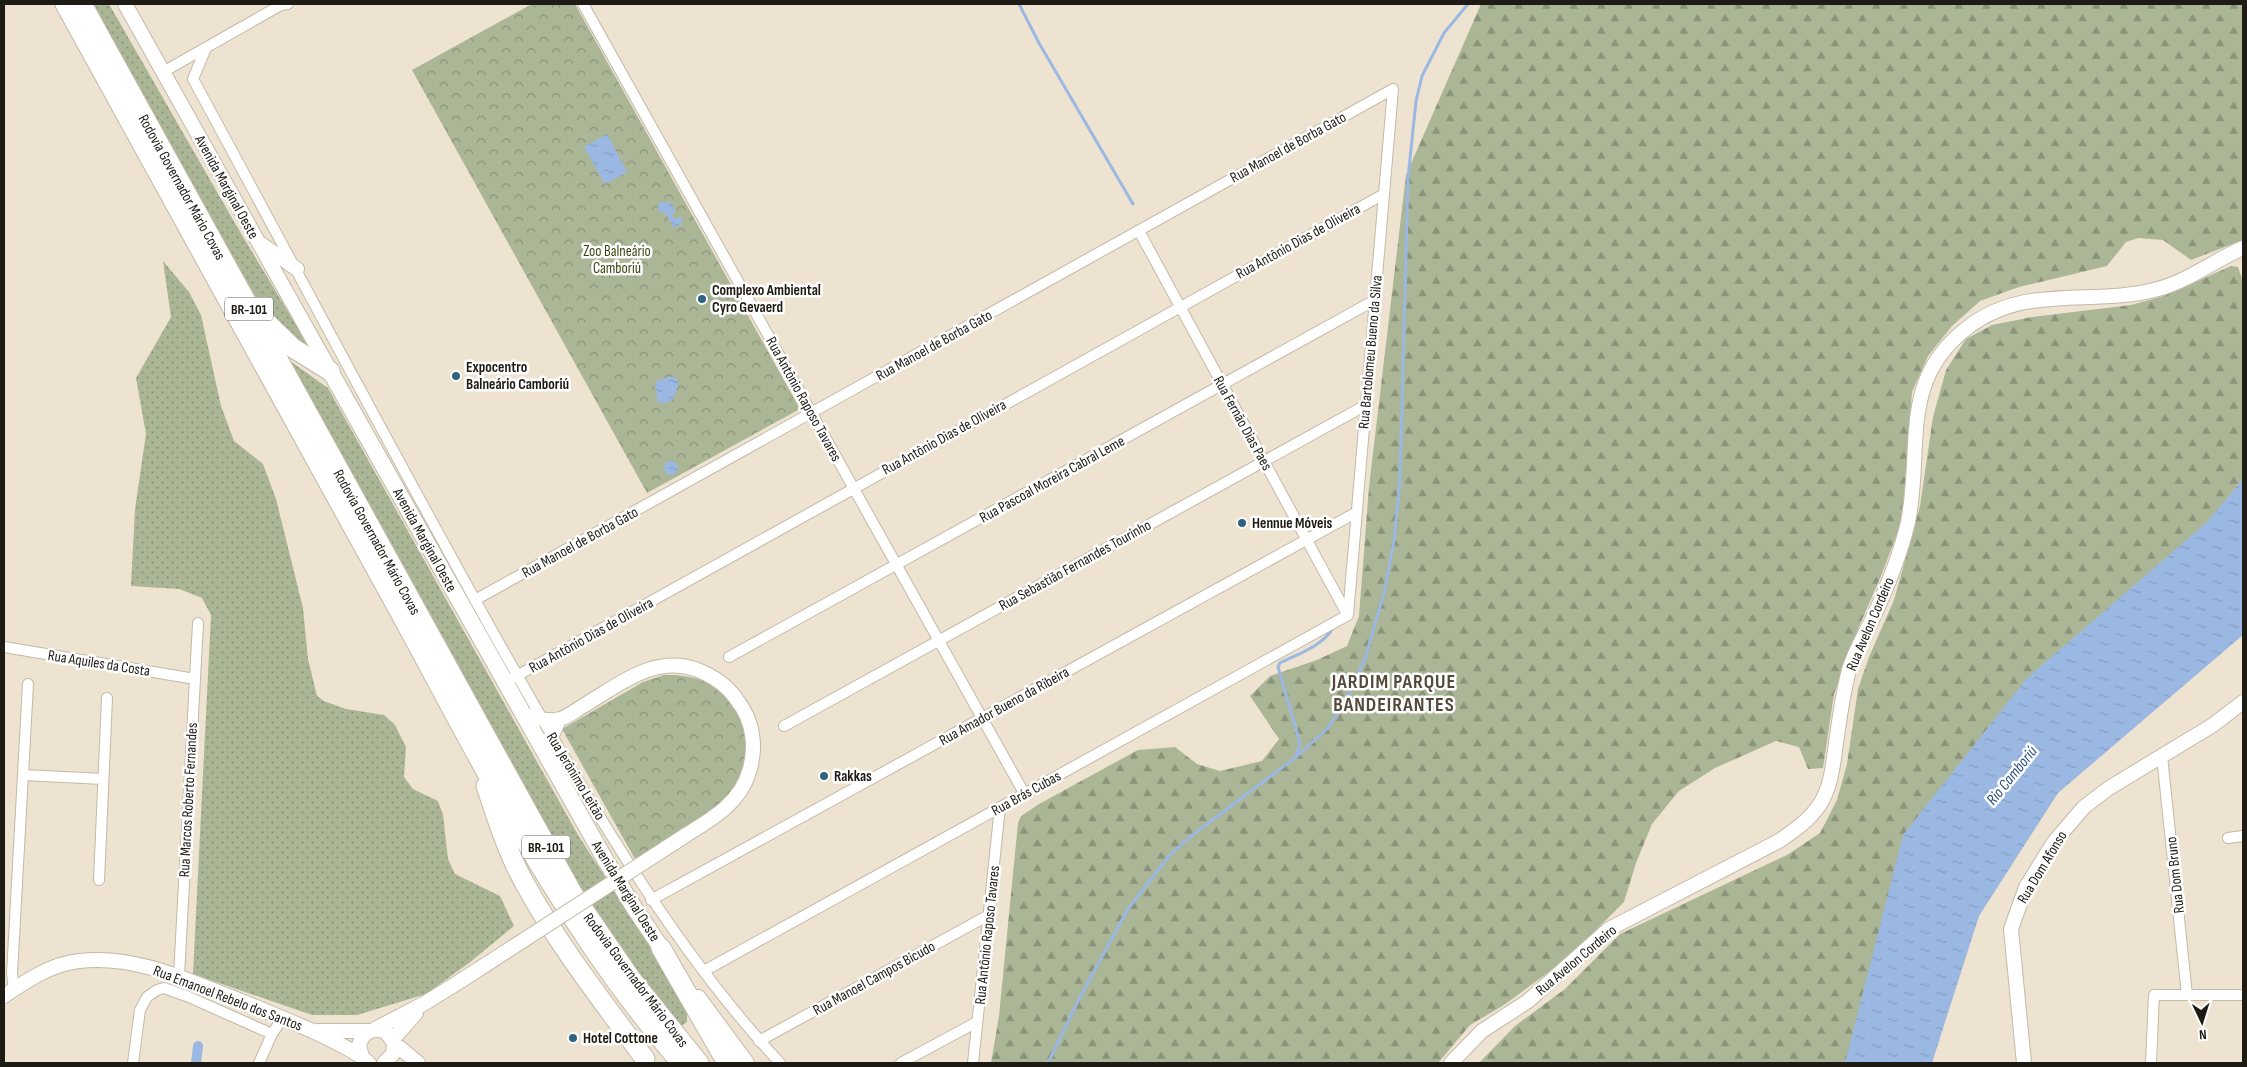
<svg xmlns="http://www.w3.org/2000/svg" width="2247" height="1067" font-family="'Sofia Sans Condensed',sans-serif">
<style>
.grass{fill:url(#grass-dots)}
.forest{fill:url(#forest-firs)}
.park{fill:url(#park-crowns)}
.water{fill:url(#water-ripples)}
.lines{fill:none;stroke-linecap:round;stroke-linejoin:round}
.stream{stroke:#9bb8e2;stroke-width:3}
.canal{stroke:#9bb8e2;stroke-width:10}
.street-casing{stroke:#c3b9a7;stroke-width:12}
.secondary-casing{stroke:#c3b9a7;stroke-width:16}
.primary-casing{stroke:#c3b9a7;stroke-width:18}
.highway-casing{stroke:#c3b9a7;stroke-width:21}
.street{stroke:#fff;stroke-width:10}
.secondary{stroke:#fff;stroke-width:14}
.primary{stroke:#fff;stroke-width:16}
.highway{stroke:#fff;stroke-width:19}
.secondary-bridge-casing{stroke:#c3b9a7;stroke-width:16;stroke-linecap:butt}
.secondary-bridge{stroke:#fff;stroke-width:14}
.poi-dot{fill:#306380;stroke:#fff;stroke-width:2}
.labels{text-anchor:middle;stroke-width:5;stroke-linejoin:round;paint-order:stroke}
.shield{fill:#fff;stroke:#625f5a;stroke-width:1}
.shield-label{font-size:14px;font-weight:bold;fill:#1e1a14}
.street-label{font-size:15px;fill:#1e1a14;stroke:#fff}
.park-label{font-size:15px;fill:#394711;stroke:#fff}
.poi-label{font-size:15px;font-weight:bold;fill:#1e1a14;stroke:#fff;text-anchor:start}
.water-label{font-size:16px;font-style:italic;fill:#2a4f84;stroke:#fff}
.district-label{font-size:20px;font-weight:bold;letter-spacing:1px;fill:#544a3b;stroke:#fff}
</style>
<defs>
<pattern id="grass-dots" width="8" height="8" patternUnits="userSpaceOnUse" patternTransform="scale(1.25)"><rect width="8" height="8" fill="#abb697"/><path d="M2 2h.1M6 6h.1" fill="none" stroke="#8b937a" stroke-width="1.8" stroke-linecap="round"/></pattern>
<pattern id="forest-firs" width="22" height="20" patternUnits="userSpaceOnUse" patternTransform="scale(1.25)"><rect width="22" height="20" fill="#abb697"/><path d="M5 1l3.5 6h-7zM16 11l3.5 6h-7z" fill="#8b937a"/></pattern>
<pattern id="park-crowns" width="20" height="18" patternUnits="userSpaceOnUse" patternTransform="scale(1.25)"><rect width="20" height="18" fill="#abb697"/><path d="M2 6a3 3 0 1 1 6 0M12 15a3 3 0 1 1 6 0" fill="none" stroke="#8b937a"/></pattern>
<pattern id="water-ripples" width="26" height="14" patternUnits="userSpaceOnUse" patternTransform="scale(1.25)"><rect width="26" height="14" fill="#9bb8e2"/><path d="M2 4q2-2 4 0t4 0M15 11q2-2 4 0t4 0" fill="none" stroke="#859ec1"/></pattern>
</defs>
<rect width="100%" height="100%" fill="#eee3d1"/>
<!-- grass -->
<path class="grass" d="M90,4H109L236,225L311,350L267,317Z
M163,261L189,292L201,315L221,406L234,441L263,464L276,499L303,608L308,659L317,696L324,701L346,709L384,715L395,725L406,747L404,777L413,789L438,801L443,815L448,859L455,874L500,896L514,926L469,963L426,994L357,1015H312L193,974L211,615L202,598L179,589L131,586L135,509L146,434L136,378L171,317Z
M287,361H290L328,388L578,835L672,981L687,1012V1022L683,1025L677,1026L670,1019L584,896Z"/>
<!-- forest -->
<path class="forest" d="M1481,4H2243V240L2191,260L2163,240L2138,238L2126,242L2107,266L2019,287L1980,301L1952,326L1928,356L1912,392L1904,496L1900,526L1881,576L1858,629L1834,694L1823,768L1808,769L1799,747L1776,741L1715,768L1679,791L1652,824L1636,863L1624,902L1585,941L1554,968L1504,1005L1470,1025L1438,1063H991L999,1016L1018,823L1021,816L1039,804L1138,750L1175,747L1197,764L1220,771L1262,761L1279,739L1250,696L1270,676L1317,660L1347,646L1359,616L1369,487L1406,175Z
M2231,266L2238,267L2243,281V479L2208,522L1845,1063H1479L1515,1026L1565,989L1620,934L1787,855L1820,833L1837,800L1847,764L1858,689L1869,657L1894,600L1920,506L1933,417L1946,370L1966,339L1992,325L2032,317L2131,305L2164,296Z"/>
<!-- park -->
<path class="park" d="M532,4H575L800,409L647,493L412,70Z
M664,675C688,674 713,680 731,698C735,702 737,710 739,715C750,741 749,768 732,791C716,814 661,843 635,859L562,729L643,682Z"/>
<!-- water -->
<path class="water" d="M607,134L627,172L605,184L584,147Z
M661,202H668L673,205L675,211L672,216L674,219L681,217L682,222L680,226L673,227L667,215L658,210V206Z
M668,377H675L679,382C675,394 676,404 658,403L655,385L657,381Z
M664 468a7 7 0 1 1 14 0a7 7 0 1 1-14 0Z
M2243,479V635L2058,793L1979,916L1932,1063H1845L1903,835L2027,678L2207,522Z"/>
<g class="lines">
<!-- stream -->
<path class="stream" d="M1019,4L1039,43L1133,204
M1296,756L1300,743L1278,667L1280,663C1298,654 1325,645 1334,626
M1048,1063L1080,997L1128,909L1169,856L1186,840L1296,757L1328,728L1345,701L1365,659L1384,593L1394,541L1400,481L1408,178L1416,101L1422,76L1444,33L1468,4"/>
<!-- canal -->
<path class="canal" d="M196,1063L198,1046"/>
<defs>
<path id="street" d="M583,4L1024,793
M206,48L193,79C297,270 398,463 504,652C586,796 667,941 780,1063
M163,72L281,5L288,4
M1139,231L1347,614
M475,600L1393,89
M1348,615L1393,89
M4,647L195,679
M729,657L1375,300
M513,678L1384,194
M784,726L1366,405
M2162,756L2187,995
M23,775L103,779
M2228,838L2243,836
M99,880L107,698
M651,900L1357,512
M704,971L1348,615
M179,976L198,623
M14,989L12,974L28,684
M759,1041L989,915
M133,1063L140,1010L147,997L157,990L164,988L189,997L272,1034
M259,1063L272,1034L283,1018
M901,1063L977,1022
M973,1063L1000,807
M2151,1063L2154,995H2243"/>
<path id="secondary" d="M125,4L330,370
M261,244L297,269
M523,714C534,717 548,723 560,719C568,717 576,710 583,706C617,686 653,655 695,669C711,675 727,685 737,700C753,720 757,747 749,772C740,803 712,819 686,835
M544,752L559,720
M4,996C26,981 51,964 79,961C136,954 192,982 244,1002C284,1019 325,1034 362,1057
M375,1029L425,1003L462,980
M318,1031H370
M393,1039L416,1013
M394,1043L418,1063
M369,1063L362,1057L359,1045C363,1032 373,1027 386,1032L394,1043L393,1054L384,1063
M1451,1063L1482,1031L1528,1001L1609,929L1779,841C1798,828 1818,814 1826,792C1832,779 1833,764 1835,750C1839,723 1842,696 1849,670C1854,653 1863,638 1871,622C1886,590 1900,557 1908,522C1923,448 1898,381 1967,328C2026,282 2094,307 2158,289C2188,281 2215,260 2243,248
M2024,1063L2011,929L2026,887L2054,842L2084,807L2109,788L2213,725L2243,702"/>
<path id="primary" d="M330,371L606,861L633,906L668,958
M698,998L746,1063"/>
<path id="highway" d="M65,4C176,206 287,407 398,609C483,765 563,928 681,1063
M82,4L573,894L632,980L699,1063
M261,317L293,348L330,371
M486,786C497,818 507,852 524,882C558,945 603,1002 645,1059
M661,948L727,1063"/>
</defs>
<!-- street casing -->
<use href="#street" class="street-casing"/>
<!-- secondary casing -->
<use href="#secondary" class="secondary-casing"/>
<!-- primary casing -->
<use href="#primary" class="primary-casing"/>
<!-- highway casing -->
<use href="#highway" class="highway-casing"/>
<!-- street -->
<use href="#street" class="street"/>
<!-- secondary -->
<use href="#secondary" class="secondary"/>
<!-- primary -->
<use href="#primary" class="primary"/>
<!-- highway -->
<use href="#highway" class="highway"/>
<defs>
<path id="secondary-bridge" d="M462,980L686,835"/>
</defs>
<!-- secondary-bridge casing -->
<use href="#secondary-bridge" class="secondary-bridge-casing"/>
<!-- secondary-bridge -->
<use href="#secondary-bridge" class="secondary-bridge"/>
</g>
<!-- markers -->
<g class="poi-dot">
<circle cx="702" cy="299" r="5"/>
<circle cx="456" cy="376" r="5"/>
<circle cx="1242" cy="523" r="5"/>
<circle cx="824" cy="776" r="5"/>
<circle cx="573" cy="1038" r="5"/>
</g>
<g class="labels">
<!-- shield labels -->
<g class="shield">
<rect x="225" y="297.5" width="48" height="23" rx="4"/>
<rect x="522" y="835.5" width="48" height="23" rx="4"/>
</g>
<g class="shield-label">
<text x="249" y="314">BR-101</text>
<text x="546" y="852">BR-101</text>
</g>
<!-- street labels -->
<g class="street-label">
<text transform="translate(1288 147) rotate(-29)" y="5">Rua Manoel de Borba Gato</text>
<text transform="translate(182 187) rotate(61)" y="5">Rodovia Governador Mário Covas</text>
<text transform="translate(227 187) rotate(61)" y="5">Avenida Marginal Oeste</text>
<text transform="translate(1298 241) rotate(-29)" y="5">Rua Antônio Dias de Oliveira</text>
<text transform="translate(934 345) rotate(-29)" y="5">Rua Manoel de Borba Gato</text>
<text transform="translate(1370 352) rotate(-85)" y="5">Rua Bartolomeu Bueno da Silva</text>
<text transform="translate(804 399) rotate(61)" y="5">Rua Antônio Raposo Tavares</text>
<text transform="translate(1243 423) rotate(61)" y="5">Rua Fernão Dias Paes</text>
<text transform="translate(944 437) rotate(-29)" y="5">Rua Antônio Dias de Oliveira</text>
<text transform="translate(1052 479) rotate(-29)" y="5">Rua Pascoal Moreira Cabral Leme</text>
<text transform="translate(425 540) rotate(61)" y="5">Avenida Marginal Oeste</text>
<text transform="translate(377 542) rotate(61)" y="5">Rodovia Governador Mário Covas</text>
<text transform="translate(580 542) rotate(-29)" y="5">Rua Manoel de Borba Gato</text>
<text transform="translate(1075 565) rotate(-29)" y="5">Rua Sebastião Fernandes Tourinho</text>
<text transform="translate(1870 624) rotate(-67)" y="5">Rua Avelon Cordeiro</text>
<text transform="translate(591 635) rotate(-29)" y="5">Rua Antônio Dias de Oliveira</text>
<text transform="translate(99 663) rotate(9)" y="5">Rua Aquiles da Costa</text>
<text transform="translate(1004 706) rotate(-29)" y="5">Rua Amador Bueno da Ribeira</text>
<text transform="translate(576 776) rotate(59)" y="5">Rua Jerônimo Leitão</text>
<text transform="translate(1026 793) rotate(-29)" y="5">Rua Brás Cubas</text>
<text transform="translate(188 800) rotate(-87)" y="5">Rua Marcos Roberto Fernandes</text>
<text transform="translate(2042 867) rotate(-59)" y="5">Rua Dom Afonso</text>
<text transform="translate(2175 875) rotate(-96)" y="5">Rua Dom Bruno</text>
<text transform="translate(626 891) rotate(58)" y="5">Avenida Marginal Oeste</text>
<text transform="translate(987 935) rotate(-84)" y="5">Rua Antônio Raposo Tavares</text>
<text transform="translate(1576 960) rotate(-40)" y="5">Rua Avelon Cordeiro</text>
<text transform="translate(874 978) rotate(-29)" y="5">Rua Manoel Campos Bicudo</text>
<text transform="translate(636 980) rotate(53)" y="5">Rodovia Governador Mário Covas</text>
<text transform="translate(228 998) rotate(21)" y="5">Rua Emanoel Rebelo dos Santos</text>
</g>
<!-- park labels -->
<g class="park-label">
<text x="617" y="256">Zoo Balneário<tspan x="617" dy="17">Camboriú</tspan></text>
</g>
<!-- poi labels -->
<g class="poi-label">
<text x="712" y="295">Complexo Ambiental<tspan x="712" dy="17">Cyro Gevaerd</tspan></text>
<text x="466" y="372">Expocentro<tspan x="466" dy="17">Balneário Camboriú</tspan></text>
<text x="1252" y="528">Hennue Móveis</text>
<text x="834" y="781">Rakkas</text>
<text x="583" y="1043">Hotel Cottone</text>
</g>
<!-- water labels -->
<g class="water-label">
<text transform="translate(2011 775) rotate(-51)" y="6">Rio Camboriú</text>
</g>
<!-- district labels -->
<g class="district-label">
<text x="1394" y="688">JARDIM PARQUE<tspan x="1394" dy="23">BANDEIRANTES</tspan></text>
</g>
</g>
<!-- border -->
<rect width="2247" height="1067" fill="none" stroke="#1e1a14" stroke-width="10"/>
<!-- north arrow -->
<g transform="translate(2202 1022) rotate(176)" stroke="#ffffff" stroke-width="4" paint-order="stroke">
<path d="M0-4L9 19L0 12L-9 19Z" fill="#1e1a14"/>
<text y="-8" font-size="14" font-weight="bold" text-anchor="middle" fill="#1e1a14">N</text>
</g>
</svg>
